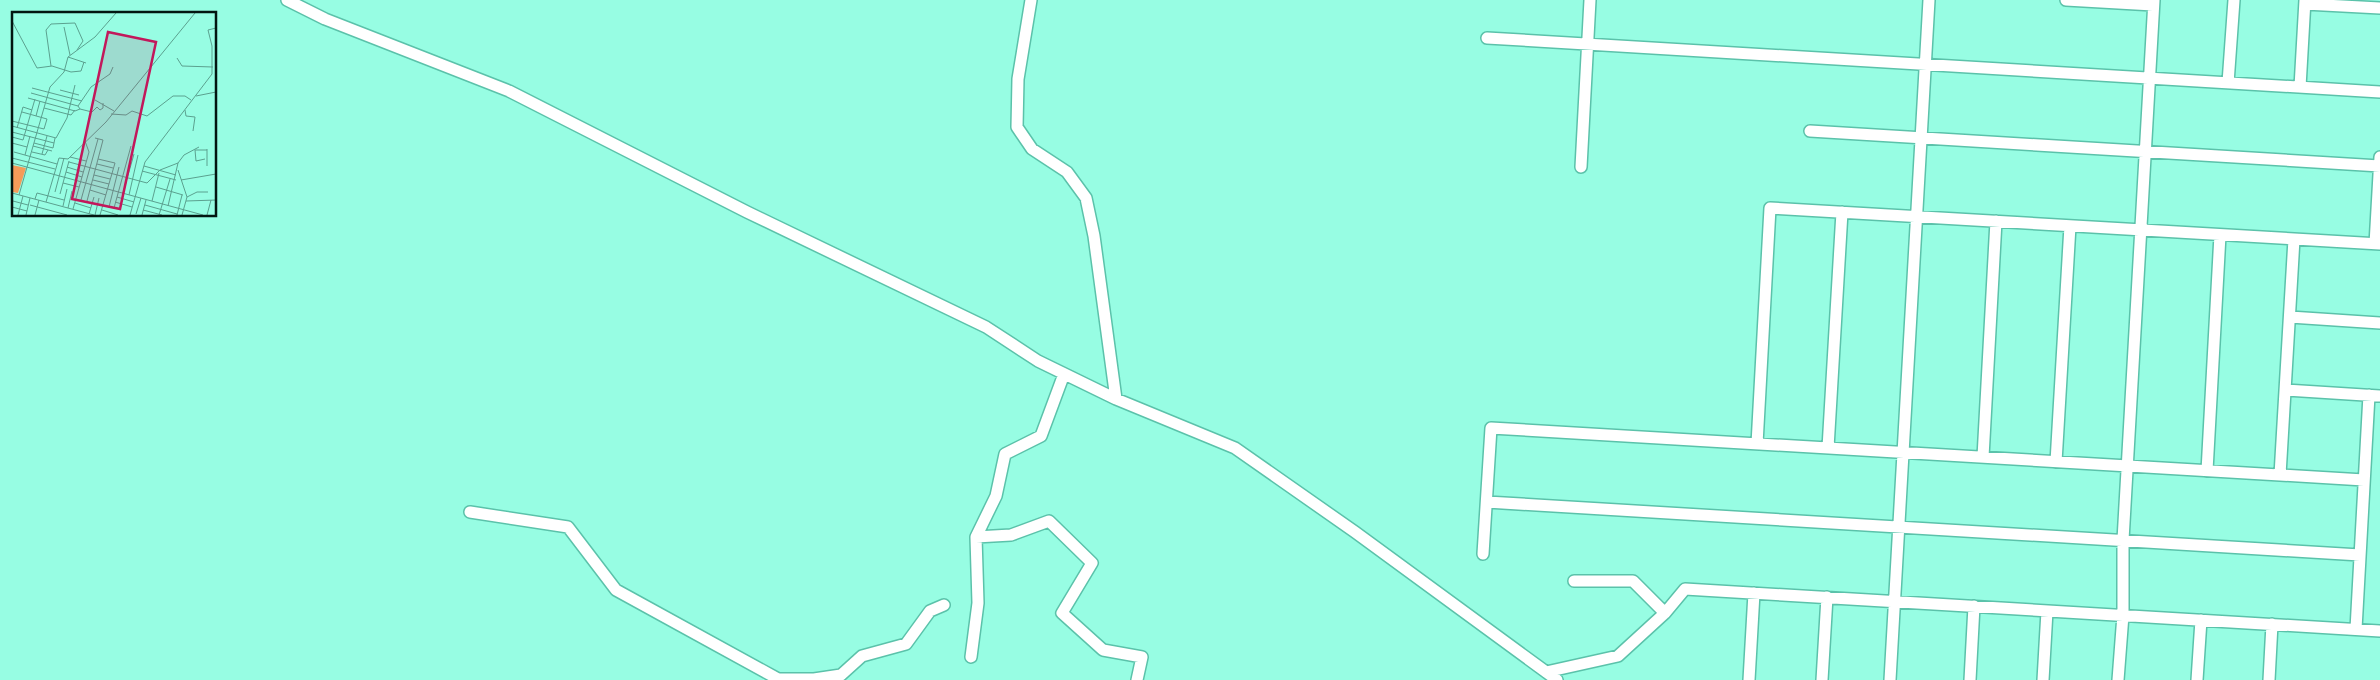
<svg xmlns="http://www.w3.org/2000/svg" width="2380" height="680" font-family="Figtree,sans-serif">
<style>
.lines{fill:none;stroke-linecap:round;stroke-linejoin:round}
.minor-casing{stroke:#5bc2aa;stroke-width:14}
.minor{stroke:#fff;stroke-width:11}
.inset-road{fill:none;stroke:#5ba18f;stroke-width:1}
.view{fill:#c2185b;fill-opacity:0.15;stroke:#c2185b;stroke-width:2.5}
.inset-edge{fill:none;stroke:#021611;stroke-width:2.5}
</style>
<rect width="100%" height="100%" fill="#97fde3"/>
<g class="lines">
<defs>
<path id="minor" d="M287,0L325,19L509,91L747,212L986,327L1038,361L1116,399L1235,448L1355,532L1557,680
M1031,0L1018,79L1017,127L1032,149L1067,172L1086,198L1094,236L1116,399
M2066,0L2153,5
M2305,4L2380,8
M1487,38L2380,92
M2228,83L2234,0
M2300,87L2305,0
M1810,131L2380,166
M1581,167L1590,0
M2375,244L2380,157
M2290,317L2380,323
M2285,390L2380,396
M1757,444L1770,208L2380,244
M1828,448L1842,212
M1983,457L1996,221
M2056,462L2070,226
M2207,471L2220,235
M2280,475L2294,239
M1487,502L2360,555
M470,512L568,527L616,590L780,680
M976,537L1011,535L1049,521L1092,563L1062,613L1103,650L1142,657L1137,680
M1483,554L1491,428L2364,480
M1574,581H1633L1665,613
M2356,629L2369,395
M971,657L978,603L976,537L996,496L1005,454L1041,436L1064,374
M1546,672L1618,656L1665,613L1685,589L2380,631
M780,679H814L841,675L862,656L906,644L930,611L944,605
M1749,680L1754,593
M1822,680L1827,597
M1890,680L1929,0
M1970,680L1974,606
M2043,680L2047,611
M2118,680L2123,615V540L2154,0
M2197,680L2201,620
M2269,680L2272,624"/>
</defs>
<!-- minor casing -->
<use href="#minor" class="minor-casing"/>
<!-- minor -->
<use href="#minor" class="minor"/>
</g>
<!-- overview -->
<g transform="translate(12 12)">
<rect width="204" height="204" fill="#97fde3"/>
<path d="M0,153L14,156L6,181L0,180Z" fill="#f59b59"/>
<path class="inset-road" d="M0,9L25,56L40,54L59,60L69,59L72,50M52,15L58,43M56,45L74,51M165,46L170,54L201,55M39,54L34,18L39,12L63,11L71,29L65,38M20,76L70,89M48,78L67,83M19,81L66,94M184,84L204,80M16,86L63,99L68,97L66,94L79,75L98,62L101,55M83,88L102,99M32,96L59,103L63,98M68,97L80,100L85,95L88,98L91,96V91M173,98L174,104L183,105L181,119M99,102L114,103L120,99L135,104L161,84H173L179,88M24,104L28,89M0,109L32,117L35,107L10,100M0,114L44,126L55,106L63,73M5,116L11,95L20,98M0,120L42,131M0,125L11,128L23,87M0,131L15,135M22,131L41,136L43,126M21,134L40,139M2,140L45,152M20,140L33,143L36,138M30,142L35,124M13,143L18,124M58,145L74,149M0,146L43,157M86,147L103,151L88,203M193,147L184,149L183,138H195M57,150L135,171L148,158L166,151L172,143L187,135M0,151L191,203M85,152L101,156M132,154L164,163M195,154V137M55,155L71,160M166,158L175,185L170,203M130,159L164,168M54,160L70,165M82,163L98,167M81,168L97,172M169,168L204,162M51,171L67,175M144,175L171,183M78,178L94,183M43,180L52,146M0,181L82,203M111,181L122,142M48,182L57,149M7,183L38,75L52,60L56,45L83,25L104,1M117,183L126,143M105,185L122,190M175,185L185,180H196M23,187L25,181L52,188M69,188L86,127M1,189L16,193M75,189L91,128L83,126M140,189L147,161M174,189L204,188M34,190L47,146L56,147L94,110L183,1M103,190L120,195M63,191L79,196M18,193L55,203M133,193L165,202M51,194L55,177M156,194L166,151M0,195L15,199M97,195L107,155M56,196L60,179M102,196L119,134M61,197L77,140L73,129M90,198L106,203M131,198L150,203M77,202L82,185M124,202L129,186M6,203L11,184M14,203L18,186M23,203L27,188M83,203L87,186M118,203L133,150L200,62V34L196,18L204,16M130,203L134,188M147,203L158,167M165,203L170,183M195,203L199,188"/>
<path class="view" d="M96,20L144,30L108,197L60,187Z"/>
<rect width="204" height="204" class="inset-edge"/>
</g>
</svg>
